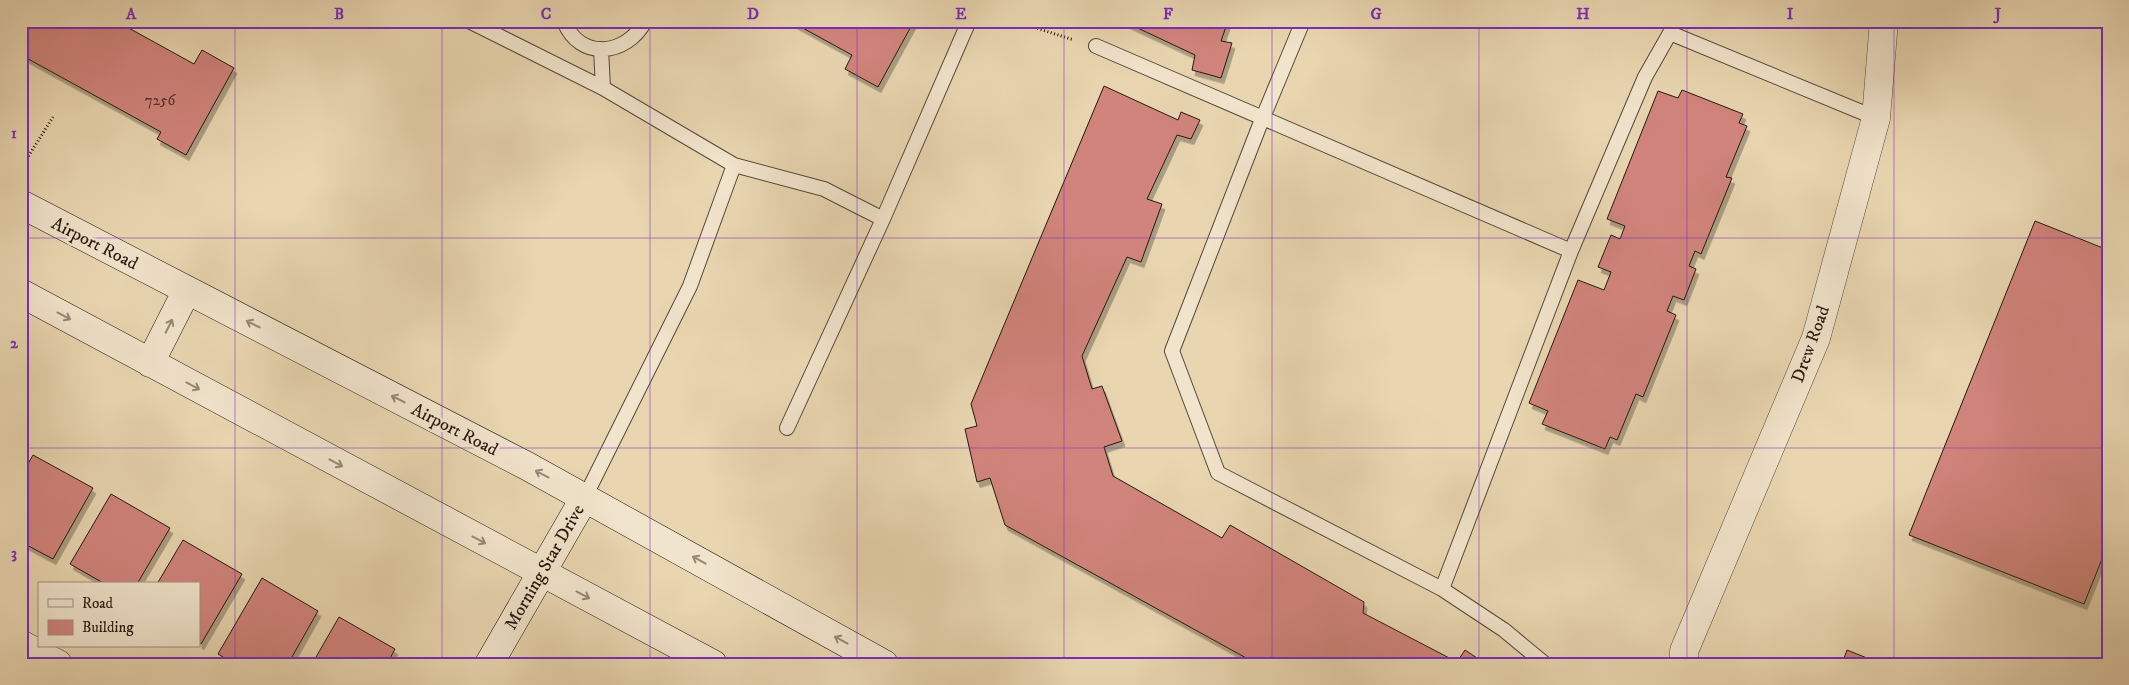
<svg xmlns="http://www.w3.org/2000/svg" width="2129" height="685" font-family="'IM FELL DW Pica',serif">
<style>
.building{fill:#d1847c;stroke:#241810;filter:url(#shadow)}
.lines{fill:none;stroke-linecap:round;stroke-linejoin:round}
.lane-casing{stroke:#554838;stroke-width:16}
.street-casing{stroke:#554838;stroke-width:29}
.secondary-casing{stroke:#241810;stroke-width:29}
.path{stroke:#241810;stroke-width:3;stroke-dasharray:1 2.5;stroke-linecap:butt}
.lane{stroke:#f1e4cc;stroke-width:14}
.street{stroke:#f1e4cc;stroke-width:28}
.secondary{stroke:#f1e4cc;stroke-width:28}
.oneway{stroke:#958877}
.grid{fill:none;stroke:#7b2cbf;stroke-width:1;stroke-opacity:0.55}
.labels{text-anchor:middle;stroke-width:5;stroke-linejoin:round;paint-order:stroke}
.number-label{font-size:15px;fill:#4f332b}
.street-label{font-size:18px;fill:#241810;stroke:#f1e4cc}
.neatline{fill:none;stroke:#7b2cbf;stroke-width:2}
.grid-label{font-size:16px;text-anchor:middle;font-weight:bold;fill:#7b2cbf}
</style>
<defs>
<filter id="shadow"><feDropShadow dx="3" dy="5.5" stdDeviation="0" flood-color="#0004"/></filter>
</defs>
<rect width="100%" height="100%" fill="#e9d6b1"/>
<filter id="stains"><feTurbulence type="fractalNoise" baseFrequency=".004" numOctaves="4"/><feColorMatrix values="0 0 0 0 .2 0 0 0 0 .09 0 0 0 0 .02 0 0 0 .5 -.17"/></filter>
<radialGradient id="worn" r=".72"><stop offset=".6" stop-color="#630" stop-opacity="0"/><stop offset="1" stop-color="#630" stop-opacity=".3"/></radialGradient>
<!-- building -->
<path class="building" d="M21,21H116L194,64L202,50L234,68L186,155L157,139L161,132L21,55Z
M790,21H914L878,87L845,69L852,55Z
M1128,21H1228L1221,41L1232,43L1221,78L1192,70L1195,55L1127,23Z
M1104,86L1178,120L1181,112L1200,120L1191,139L1177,135L1147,199L1162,204L1141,262L1127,257L1082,356L1092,389L1102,386L1122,441L1104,447L1113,476L1222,538L1230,525L1364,602L1363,613L1457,662L1465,650L1483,662V664H1257L1005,525L990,478L977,482L965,429L977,426L971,404Z
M1682,90L1743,114L1739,123L1747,126L1726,177L1732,178L1701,254L1695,251L1689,266L1696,269L1684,300L1673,296L1667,311L1676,315L1643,397L1636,394L1617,440L1610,437L1605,449L1542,424L1548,411L1529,403L1578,280L1604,290L1611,272L1598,267L1611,235L1620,239L1625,226L1607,219L1658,91L1678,98Z
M2035,221L2108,250V544L2084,604L1909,535Z
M33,455L93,488L53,559L21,542V476Z
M111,494L170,528L137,584H105L70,564Z
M183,540L242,574L201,644L199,643V584H157Z
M262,578L318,611L288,664H234L218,654Z
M339,617L395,649L387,664H312Z
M1847,650L1882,664H1842Z"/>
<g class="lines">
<defs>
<path id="lane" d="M469,21L603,88L734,165L690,286L585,497
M564,21C579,61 627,56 645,21
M1303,21L1259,127L1172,351L1218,473L1442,589
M1096,46L1571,251
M601,49L603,88
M734,165L824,189L883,219
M787,428L883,219L969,21
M1545,664L1504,630L1442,589L1571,251L1645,77L1670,33L1876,118"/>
<path id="street" d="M21,644L58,664
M1684,664V651L1816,338L1876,118L1884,21"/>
<path id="secondary" d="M21,204L527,466L884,664
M21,293L713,664
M150,363L187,290
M489,664L585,497"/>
</defs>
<!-- lane casing -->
<use href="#lane" class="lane-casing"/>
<!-- street casing -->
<use href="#street" class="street-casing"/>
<!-- secondary casing -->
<use href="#secondary" class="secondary-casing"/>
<!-- path -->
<path class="path" d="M1014,21L1074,40
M21,168L53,117"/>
<!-- lane -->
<use href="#lane" class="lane"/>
<!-- street -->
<use href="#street" class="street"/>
<!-- secondary -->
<use href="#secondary" class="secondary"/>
</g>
<!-- one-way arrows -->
<defs><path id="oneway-shaft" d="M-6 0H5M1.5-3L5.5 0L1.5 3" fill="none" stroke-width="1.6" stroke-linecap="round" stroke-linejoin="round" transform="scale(1.25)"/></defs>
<g class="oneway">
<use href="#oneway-shaft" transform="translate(64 316) rotate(28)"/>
<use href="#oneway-shaft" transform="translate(253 324) rotate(-153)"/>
<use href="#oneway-shaft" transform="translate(169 326) rotate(-63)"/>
<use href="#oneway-shaft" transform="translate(193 386) rotate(28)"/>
<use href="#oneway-shaft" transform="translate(398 399) rotate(-153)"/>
<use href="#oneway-shaft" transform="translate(336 463) rotate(28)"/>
<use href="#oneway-shaft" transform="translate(542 474) rotate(-152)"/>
<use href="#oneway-shaft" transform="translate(479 540) rotate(28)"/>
<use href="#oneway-shaft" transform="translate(699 560) rotate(-151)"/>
<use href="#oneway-shaft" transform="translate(583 595) rotate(28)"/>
<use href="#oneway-shaft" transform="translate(841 640) rotate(-151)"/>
</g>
<!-- grid -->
<path class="grid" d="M235,21V664M442,21V664M650,21V664M857,21V664M1064,21V664M1272,21V664M1479,21V664M1687,21V664M1894,21V664M21,238H2108M21,448H2108"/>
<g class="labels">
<!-- number labels -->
<g class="number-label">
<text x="160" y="105">7256</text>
</g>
<!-- street labels -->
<g class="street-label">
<text transform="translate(95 243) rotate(27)" y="6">Airport Road</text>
<text transform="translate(1810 344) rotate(-70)" y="6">Drew Road</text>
<text transform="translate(455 429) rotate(27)" y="6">Airport Road</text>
<text transform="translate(544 567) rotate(-60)" y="6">Morning Star Drive</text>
</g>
</g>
<!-- margin -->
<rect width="2129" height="685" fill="none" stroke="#e9d6b1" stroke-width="55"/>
<!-- legend -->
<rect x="38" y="582" width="162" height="65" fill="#f1e4cc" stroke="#9f9281"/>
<rect x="48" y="599" width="25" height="8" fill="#f1e4cc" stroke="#9f9281"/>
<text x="82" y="608" font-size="15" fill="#241810">Road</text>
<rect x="48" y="620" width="25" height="15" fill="#d1847c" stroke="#9f9281"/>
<text x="82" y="632" font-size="15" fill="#241810">Building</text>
<rect x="28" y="28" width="2074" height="630" class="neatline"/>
<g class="grid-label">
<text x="131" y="19">A</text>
<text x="339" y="19">B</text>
<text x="546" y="19">C</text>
<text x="753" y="19">D</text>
<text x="961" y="19">E</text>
<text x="1168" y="19">F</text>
<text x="1376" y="19">G</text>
<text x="1583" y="19">H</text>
<text x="1790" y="19">I</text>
<text x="1998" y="19">J</text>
<text x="14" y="138">1</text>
<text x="14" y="348">2</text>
<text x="14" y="558">3</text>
</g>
<rect width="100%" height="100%" filter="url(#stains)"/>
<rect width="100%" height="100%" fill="url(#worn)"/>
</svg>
